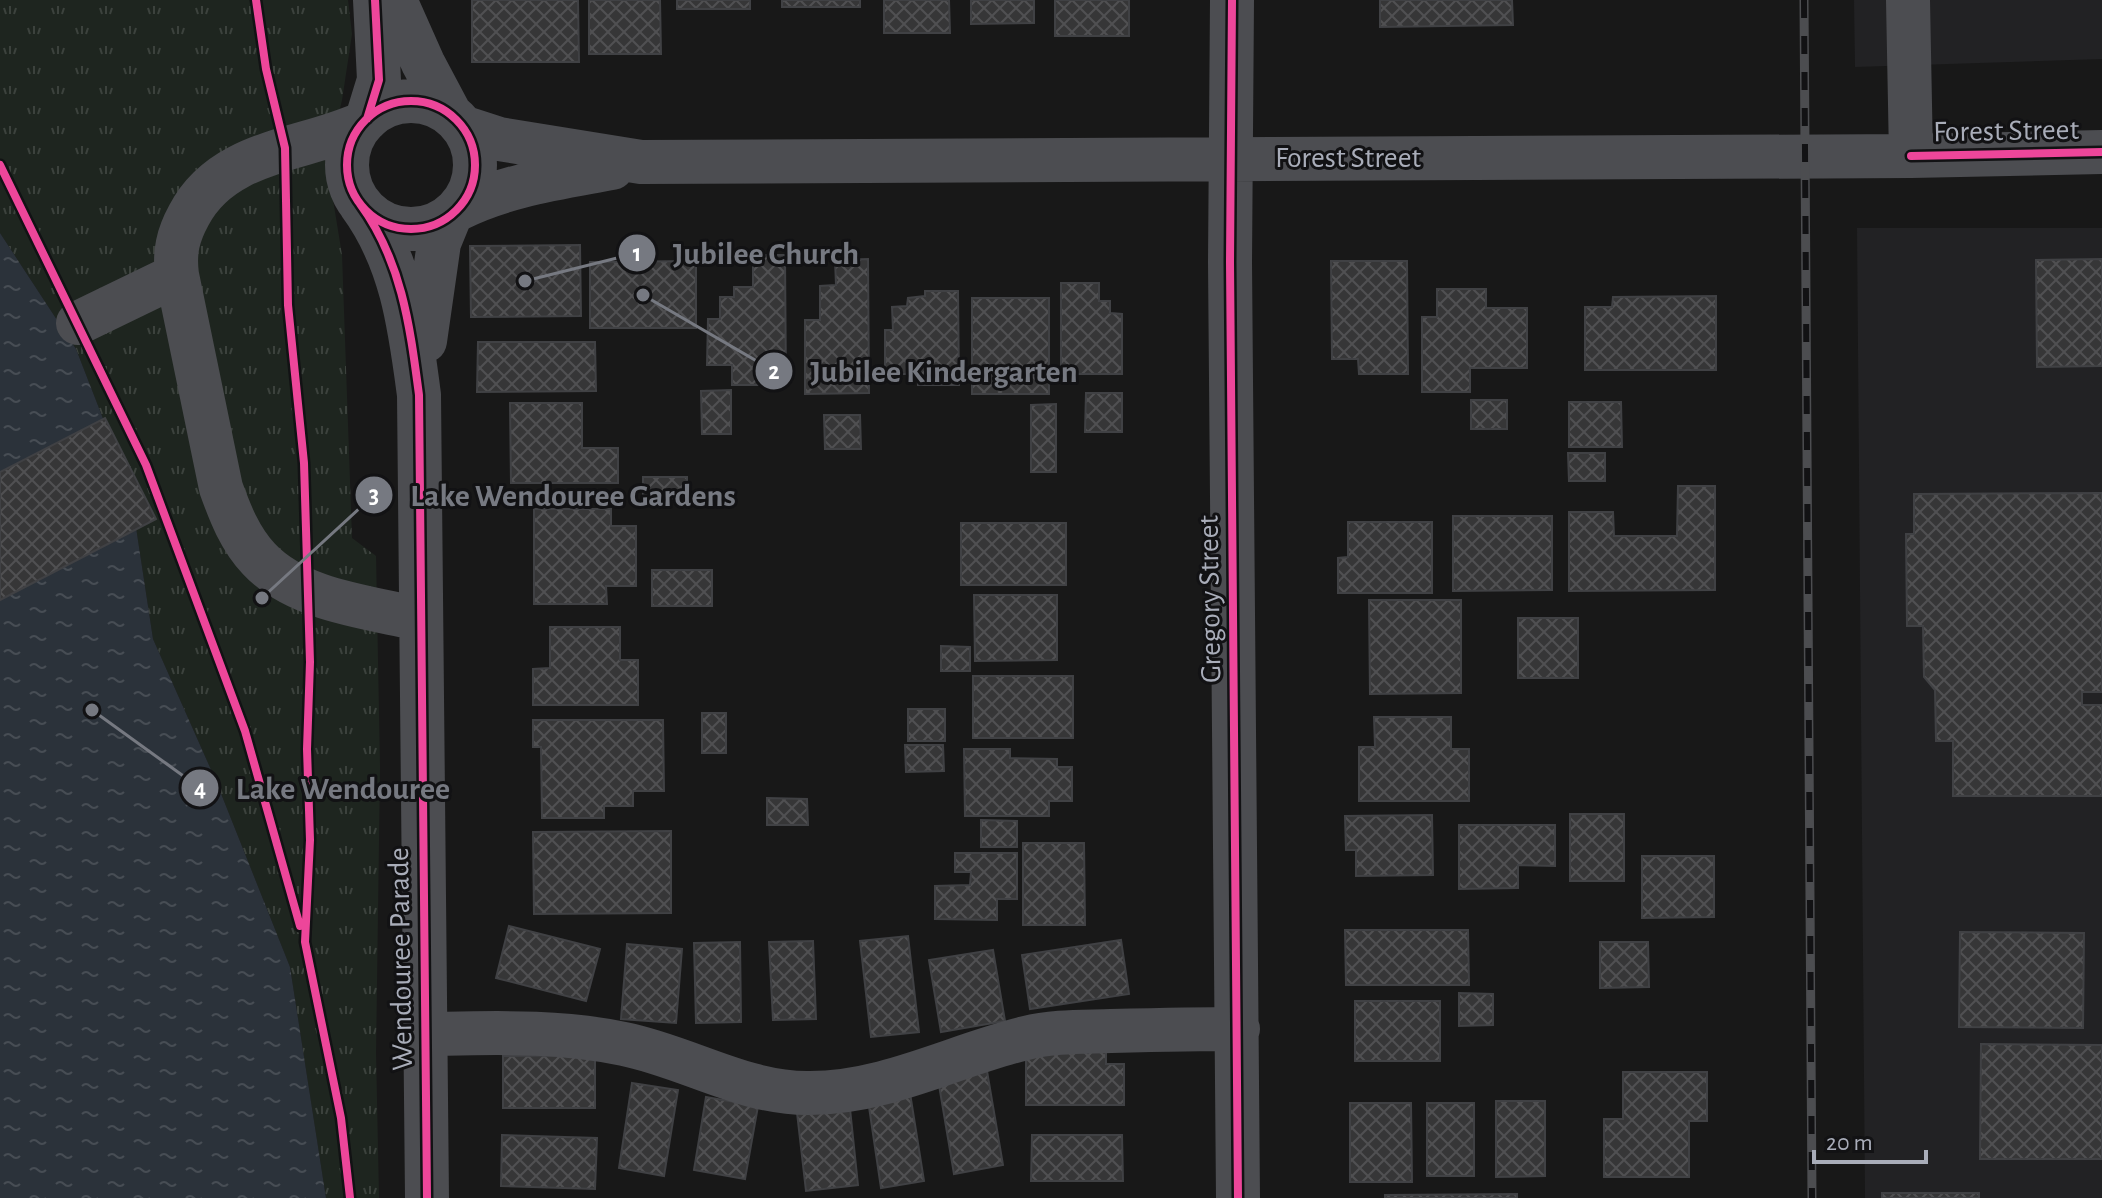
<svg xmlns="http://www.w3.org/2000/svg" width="2102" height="1198" font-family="'Alegreya Sans',sans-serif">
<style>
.built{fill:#222224}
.park{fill:url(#park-tufts)}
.water{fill:url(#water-ripples)}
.building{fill:url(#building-cross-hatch);stroke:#404144;stroke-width:2}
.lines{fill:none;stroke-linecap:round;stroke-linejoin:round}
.minor{stroke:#4c4d51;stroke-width:44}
.rail-casing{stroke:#4c4d50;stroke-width:9}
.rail{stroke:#121214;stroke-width:6;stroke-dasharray:18;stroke-linecap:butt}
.cycleway-casing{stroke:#121214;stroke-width:13}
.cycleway{stroke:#ed469a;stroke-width:8}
.labels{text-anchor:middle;stroke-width:6;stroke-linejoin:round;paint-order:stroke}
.street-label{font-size:30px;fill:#a9adb9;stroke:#121214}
.leader{fill:none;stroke:#767981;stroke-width:3}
.callout-dot{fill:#767981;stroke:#121214;stroke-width:3}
.mark-label{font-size:24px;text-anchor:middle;font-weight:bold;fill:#fff}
.callout-label{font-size:32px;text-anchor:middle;font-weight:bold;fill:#767981;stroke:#121214;stroke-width:6;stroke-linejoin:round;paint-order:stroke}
</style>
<defs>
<pattern id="park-tufts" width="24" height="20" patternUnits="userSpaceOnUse" patternTransform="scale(2)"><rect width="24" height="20" fill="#1e251f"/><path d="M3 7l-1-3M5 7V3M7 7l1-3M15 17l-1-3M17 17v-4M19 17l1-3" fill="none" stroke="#3c423d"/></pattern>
<pattern id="water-ripples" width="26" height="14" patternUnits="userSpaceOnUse" patternTransform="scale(2)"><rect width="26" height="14" fill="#2b323a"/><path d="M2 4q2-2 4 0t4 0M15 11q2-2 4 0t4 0" fill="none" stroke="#474d54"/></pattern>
<pattern id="building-cross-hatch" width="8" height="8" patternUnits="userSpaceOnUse" patternTransform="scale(2)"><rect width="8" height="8" fill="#363637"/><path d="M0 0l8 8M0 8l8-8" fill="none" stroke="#505052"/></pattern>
</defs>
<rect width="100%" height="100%" fill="#181818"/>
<!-- built -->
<path class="built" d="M1854,0H2102V59L1855,67Z
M1857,228H2102V1198H1865Z"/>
<!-- park -->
<path class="park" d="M0,0H348L352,34L342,100L327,163L342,255L352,538L376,556L380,767L376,1053L379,1198H326L290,967L216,781L153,639L130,488L76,349L0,233Z"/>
<!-- water -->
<path class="water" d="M0,233L76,349L130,488L153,639L216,781L290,967L326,1198H0Z"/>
<!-- building -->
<path class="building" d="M472,0H578L579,62H472Z
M589,0H660L661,54H589Z
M677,0H750V9H677Z
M782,0H860V7H782Z
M884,0H949L950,33H884Z
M971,0H1034V23L971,24Z
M1055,0H1129V36H1055Z
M1380,0H1512L1513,25L1380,27Z
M580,245L581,316L471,317L470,246Z
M753,255H785L786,385H732V365H707L708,319H720V297H734V287H753Z
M868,259L869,393L805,394V320H820V286L836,285L835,260Z
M2102,259V366L2037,367L2036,260Z
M696,261V328H590V262Z
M1331,261H1407L1408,374H1359L1358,359H1332Z
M1061,283H1099V301H1110V313L1122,314V374H1061Z
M1437,289H1486V308H1527V368H1470V392H1422V317H1437Z
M925,291H958L959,385H918V374H885V330H893L892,307L907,306L908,298L925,296Z
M1716,296V370H1585V307H1612L1613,297Z
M972,298H1049V394H972Z
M478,342H595L596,391L477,392Z
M731,390V434H702L701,391Z
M1086,393H1122V432H1085Z
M1471,400H1507V429H1471Z
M1569,402H1621L1622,447H1569Z
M510,403H582V448H618V483H511Z
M1056,404V472H1031V405Z
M824,415H860L861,449H825Z
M105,418L156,519L0,600V472Z
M1568,453H1605V481H1569Z
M643,477H687V499L643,498Z
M1678,486H1715V590L1569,591V512H1613L1614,536H1677Z
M2102,493V692H2082V705H2102V796H1953V741H1936L1935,690L1924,677L1923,626H1907L1906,534H1914V494Z
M534,509H611V526H636V586H606L607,604H534Z
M1453,516H1552V590L1453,591Z
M1348,522H1432V593H1338V558L1348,557Z
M961,523H1066V585H961Z
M652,570H712V606H652Z
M974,595H1057V660L975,661Z
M1369,600H1461V693L1370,694Z
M1518,618H1578V678H1518Z
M550,627H620V660H638V705H533V669L550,668Z
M941,646L970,647V671H941Z
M973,676H1073V738H973Z
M908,709H945V741H908Z
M702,713H726V753H702Z
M1374,717H1451V749H1469V801H1359V747H1375Z
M533,720H663L664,791H633V806H604V818H542L541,747H533Z
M905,745H943L944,771L906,772Z
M964,749H1010V758L1057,759V767H1072V801H1049V816H965Z
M767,798L807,799L808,825H767Z
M1570,814H1624V881H1570Z
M1432,815L1433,875L1356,876V850H1346L1345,816Z
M981,820L1017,821V847H981Z
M1459,825H1555V866L1518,865V888L1459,889Z
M671,831V913L534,914L533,832Z
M1023,843H1084L1085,925H1023Z
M955,853H1017V899H997V920L935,919V886L970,885L971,872H955Z
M1642,856H1714V917L1642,918Z
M509,926L600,949L586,1001L496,978Z
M1345,930H1468L1469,985H1346Z
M1960,932L2084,933L2083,1028L1959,1027Z
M908,936L919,1032L871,1037L860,941Z
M1121,940L1129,994L1030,1009L1022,955Z
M813,941L816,1019L773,1020L769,942Z
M740,942L741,1022L696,1023L694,943Z
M1600,942H1648L1649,987L1600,988Z
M627,944L682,949L676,1023L621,1019Z
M993,950L1005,1021L941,1032L929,960Z
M1459,993L1493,994V1025L1459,1026Z
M1355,1001H1440V1061H1355Z
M1981,1044L2102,1045V1159H1980Z
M1106,1050V1064H1124V1105H1026V1051Z
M595,1055V1108H503V1056Z
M987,1071L1003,1165L954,1174L938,1079Z
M1623,1072H1707V1121H1689V1177H1604V1119H1623Z
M632,1083L678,1090L664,1176L619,1168Z
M910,1093L924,1181L881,1188L868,1100Z
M706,1097L758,1106L745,1179L694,1170Z
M849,1099L858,1185L806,1191L796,1104Z
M1496,1101H1545V1176L1496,1177Z
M1350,1103H1411L1412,1182H1350Z
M1427,1103H1474V1176H1427Z
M502,1135L597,1138L595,1189L501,1186Z
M1032,1135H1122L1123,1181H1031Z
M1882,1193H1979V1198H1882Z
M1517,1194V1198H1385V1195Z"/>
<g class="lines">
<!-- minor -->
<path class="minor" d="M395,0L423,63L449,112
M1232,0L1230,262L1238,1198
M1908,0L1911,156
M347 165a64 64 0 1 1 128 0a64 64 0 1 1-128 0Z
M367,119L379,80L375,0
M361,124C302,151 223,150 189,215C178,235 174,252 177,275L221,488C230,513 240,539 259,559C297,600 367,607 419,619
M465,128L499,139L641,162L1911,156L2102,152
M360,204C402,261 410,327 419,395L427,1198
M458,209C506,185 559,178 612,168
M78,323L177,275
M425,341L439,243L450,216
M426,1034C492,1033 559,1030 624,1044C688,1057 744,1094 810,1093C886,1093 955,1055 1026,1038C1054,1031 1082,1032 1111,1031C1153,1030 1195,1029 1238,1029"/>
<defs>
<path id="rail" d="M1804,0L1812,1198"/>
</defs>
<!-- rail casing -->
<use href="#rail" class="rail-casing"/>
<!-- rail -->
<use href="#rail" class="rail"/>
<defs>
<path id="cycleway" d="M256,0L266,69L285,148L288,305L304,463L310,662L307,749L310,840L305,942L341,1118L350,1198
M1232,0L1230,262L1238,1198
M347 165a64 64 0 1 1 128 0a64 64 0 1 1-128 0Z
M367,119L379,80L375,0
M1911,156L2102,152
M0,165L146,465L245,731L300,926
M360,204C402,261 410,327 419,395L427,1198"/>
</defs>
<!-- cycleway casing -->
<use href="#cycleway" class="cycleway-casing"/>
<!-- cycleway -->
<use href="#cycleway" class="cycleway"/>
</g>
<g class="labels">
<!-- street labels -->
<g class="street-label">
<text transform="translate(2006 130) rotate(-1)" y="10">Forest Street</text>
<text x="1348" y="167">Forest Street</text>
<text transform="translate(1209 599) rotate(-91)" y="10">Gregory Street</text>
<text transform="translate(400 959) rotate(-91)" y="10">Wendouree Parade</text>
</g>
</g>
<!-- callouts -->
<path class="leader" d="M525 281L637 253M643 295L774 371M262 598L374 495M92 710L200 788"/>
<g class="callout-dot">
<circle cx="525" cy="281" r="8"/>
<circle cx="643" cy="295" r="8"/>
<circle cx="262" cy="598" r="8"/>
<circle cx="92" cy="710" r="8"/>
<circle cx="637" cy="253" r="20"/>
<circle cx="774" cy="371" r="20"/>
<circle cx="374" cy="495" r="20"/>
<circle cx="200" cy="788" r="20"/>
</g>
<g class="mark-label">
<text x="637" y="261">1</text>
<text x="774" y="379">2</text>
<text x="374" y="503">3</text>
<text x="200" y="796">4</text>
</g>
<g class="callout-label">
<text x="766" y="264">Jubilee Church</text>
<text x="944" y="382">Jubilee Kindergarten</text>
<text x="573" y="506">Lake Wendouree Gardens</text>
<text x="343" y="799">Lake Wendouree</text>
</g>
<!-- scale -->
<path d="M1814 1150v12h112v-12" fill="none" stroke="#a9adb9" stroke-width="4"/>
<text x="1826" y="1150" font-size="24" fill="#a9adb9" stroke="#121214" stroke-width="6" paint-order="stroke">20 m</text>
</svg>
